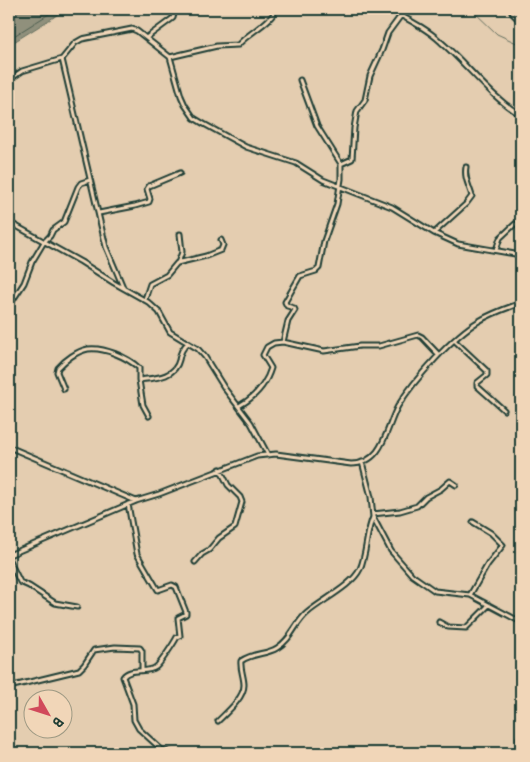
<svg xmlns="http://www.w3.org/2000/svg" width="530" height="762" font-family="Pangolin,sans-serif">
<style>
.water{fill:#90907b;stroke:#636f5f}
.lines{fill:none;stroke-linecap:round;stroke-linejoin:round}
.shore{stroke:#4c5e50;stroke-width:1}
.stream{stroke:#636f5f;stroke-width:1}
.street-casing{stroke:#1f3d34;stroke-width:7}
.street{stroke:#f1d6b8;stroke-width:3}
</style>
<rect width="100%" height="100%" fill="#e4cdb0"/>
<filter id="ink" filterUnits="userSpaceOnUse"><feTurbulence type="fractalNoise" baseFrequency=".02" numOctaves="2"/><feDisplacementMap in="SourceGraphic" scale="10" xChannelSelector="R" yChannelSelector="G"/><feConvolveMatrix kernelMatrix="1 2 1 2 8 2 1 2 1" color-interpolation-filters="sRGB"/></filter>
<g filter="url(#ink)">
<!-- water -->
<path class="water" d="M9,9H65L54,17L9,45Z"/>
<g class="lines">
<!-- shore -->
<path class="shore" d="M9,39L57,9"/>
<!-- stream -->
<path class="stream" d="M471,9L497,34L521,45"/>
<defs>
<path id="street" d="M389,9C407,19 426,28 441,42C468,65 490,97 521,115
M511,9L513,14L521,22
M146,38L173,18L174,14L172,9
M170,57L217,46L238,45C248,33 272,22 276,9
M9,80L22,71L62,59
M300,80L317,126L341,164
M99,213L135,206L149,202L150,199L147,189L149,186L180,173
M9,222L81,262L114,283L148,302L159,312L170,332L198,349L205,357L225,389L251,423L267,453
M434,233L466,204L472,196C469,185 464,178 466,167
M496,250L500,238L515,224
M178,263L182,252L180,234
M123,287L106,247L62,59L75,43L82,39L132,29L137,31L170,57L181,96L185,105L194,118L204,124L246,147L296,163L323,180L392,207L434,233L458,244L521,255
M145,299L150,284L167,275L177,263L206,256L221,250L223,245L221,240
M9,306L24,283L32,262L44,242L50,236L53,230L64,222L78,187L81,183L90,180
M455,341L487,371V375L477,383V386L504,410
M283,342L288,321L295,310L294,308L287,306L285,302L300,276L316,271L319,268L324,241L337,204L341,179V164L352,159L354,128L357,111L365,100L370,76L382,50L388,33L402,14
M64,389L57,372L58,368C65,360 77,351 88,349C104,347 127,357 139,368V380
M239,406C255,397 266,385 271,368L263,355L267,347L274,343L283,342L324,351L360,346H379L418,335L422,337L439,355
M149,416L143,405L139,380C154,378 175,378 179,360C180,353 182,348 188,343
M9,447L136,501
M362,462L371,497L373,517L391,551L412,575L435,591L470,595L521,622
M128,504L137,554L158,590L172,585L176,587L186,612V614L178,618L180,636L177,637C174,643 160,664 156,667C147,674 130,667 123,677L133,704L134,720L139,729L162,750L171,753
M373,514L400,511L417,506L426,497L441,489L450,481L456,485
M9,555L136,501L159,494L257,456L276,454L351,464C384,464 386,427 398,406C414,380 453,336 479,321C492,313 507,308 521,303
M9,560L20,582L29,586L55,603L77,607
M195,562L202,554L209,550L219,538L235,527L242,502L240,497L228,485L220,469
M470,595L488,564L503,545L491,533L473,522
M439,622L448,627L466,628L489,605
M9,687L79,670L84,665L94,650L115,647L140,648L142,651V670
M218,721C227,712 244,698 244,685C244,677 240,669 241,661C254,652 266,655 277,648C292,639 295,623 307,613C322,600 352,586 360,569C367,553 366,533 373,517
M519,738L520,753"/>
</defs>
<!-- street casing -->
<use href="#street" class="street-casing"/>
<!-- street -->
<use href="#street" class="street"/>
</g>
</g>
<!-- margin -->
<rect width="530" height="762" fill="none" stroke="#f1d6b8" stroke-width="30"/>
<rect x="15" y="15" width="500" height="732" fill="none" stroke="#1f3d34" stroke-width="2" filter="url(#ink)"/>
<!-- north arrow -->
<g transform="translate(48 714) rotate(129)"><circle r="24" fill="#f1d6b8" stroke="#9d9983"/>
<path d="M0-4L9 19L0 12L-9 19Z" fill="#d1495b"/>
<text y="-8" font-size="14" font-weight="bold" text-anchor="middle" fill="#1f3d34">B</text>
</g>
</svg>
